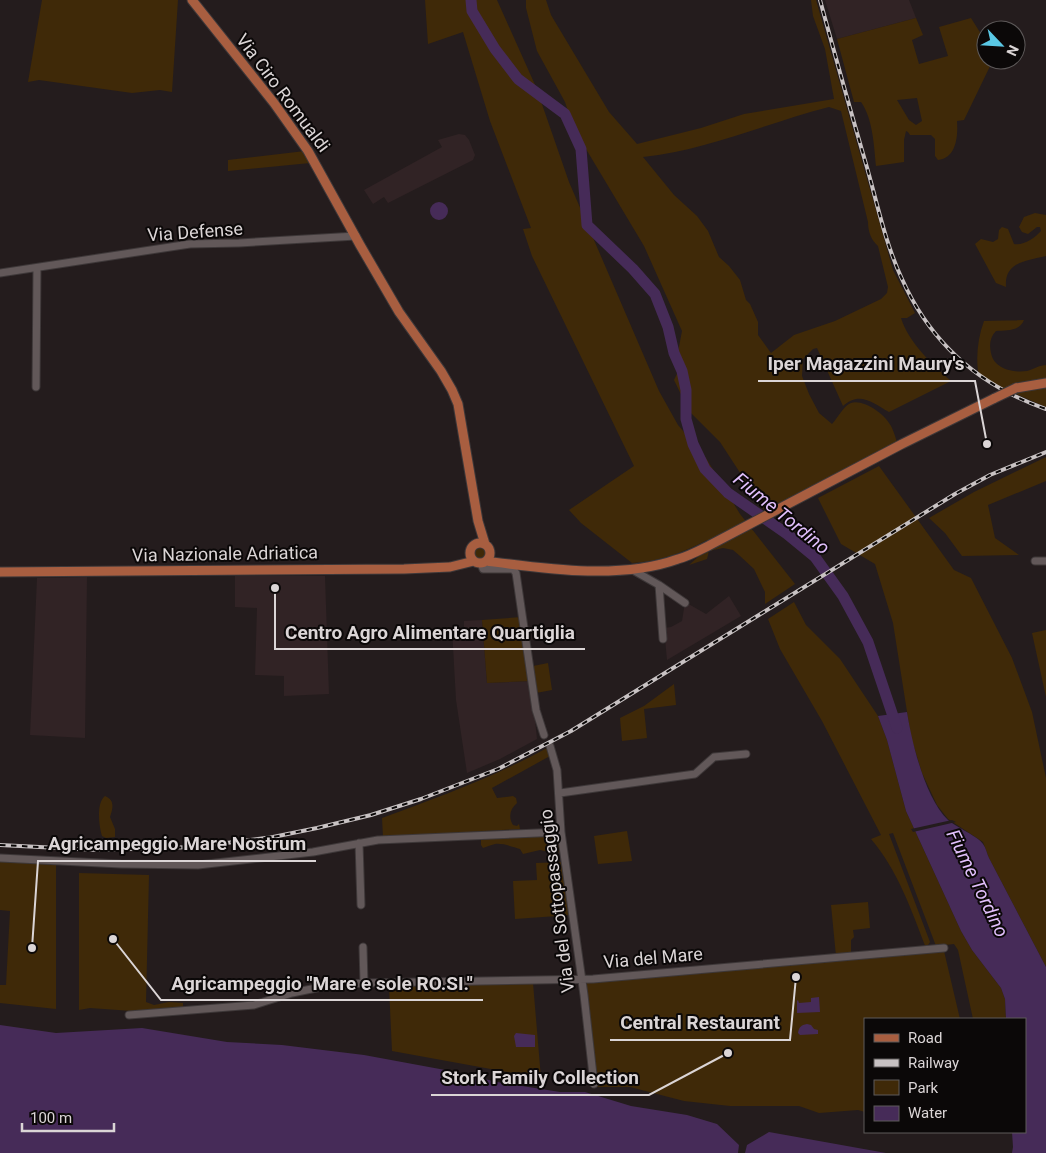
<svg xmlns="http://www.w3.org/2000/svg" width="1046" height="1153" font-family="Roboto,sans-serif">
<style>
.built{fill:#312325}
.green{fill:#3f2908;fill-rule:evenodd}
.water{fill:#462b58}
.pier{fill:#241c1d}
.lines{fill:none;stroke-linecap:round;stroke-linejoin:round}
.river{stroke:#462b58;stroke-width:11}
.minor-casing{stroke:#3e3839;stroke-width:9}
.major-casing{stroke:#3e3839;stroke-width:11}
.minor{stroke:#625859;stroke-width:7}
.major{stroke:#a85e40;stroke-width:9}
.rail-casing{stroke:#c8c2c3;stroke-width:4}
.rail{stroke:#0b0808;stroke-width:2;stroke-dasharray:5.5;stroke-linecap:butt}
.major-bridge-casing{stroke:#3e3839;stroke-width:11;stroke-linecap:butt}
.major-bridge{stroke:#a85e40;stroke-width:9}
.labels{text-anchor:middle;stroke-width:4;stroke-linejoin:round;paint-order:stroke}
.street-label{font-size:18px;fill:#dbd5d6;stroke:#0b0808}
.water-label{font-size:19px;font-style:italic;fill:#e1bffc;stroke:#0b0808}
.leader{fill:none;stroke:#dbd5d6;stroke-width:2}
.callout-dot{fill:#dbd5d6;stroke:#0b0808;stroke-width:2}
.callout-label{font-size:19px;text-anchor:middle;font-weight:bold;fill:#dbd5d6;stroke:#0b0808;stroke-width:4;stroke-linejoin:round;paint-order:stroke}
</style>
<rect width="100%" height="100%" fill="#241c1d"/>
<!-- built -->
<path class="built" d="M825,0H909L916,18L837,39Z
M459,134L465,135L469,140L475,155L473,160L388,203L384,197L373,204L364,190L442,147L438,140Z
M235,576H325L329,694L284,696V676L255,675L257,608L235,607Z
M87,577L85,738L30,735L37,578Z
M729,596L741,616L667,660L664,628L671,627L682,621L685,602L706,614Z
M482,620L487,683L531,681L537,739L500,759L467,773L456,700L452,629H464V621Z"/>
<!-- green -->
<path class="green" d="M42,0H178L172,92L160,90L132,93L39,80L28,82Z
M425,0H497L536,87L569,182L659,391L678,425L706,458L740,514L795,584L765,604V592L754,569L740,556L733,550L723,548L709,551L707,559L689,565L699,556L712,549L707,540C682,553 661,561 632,563L581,523L569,510L634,466L532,256L523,229L531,228L490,121L463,32L428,44Z
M526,0H546L551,15L609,112L637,144L701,128L744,114L834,99L825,49L813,16L811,0H816L893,270L915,313L907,318H901C909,343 932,364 951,381L889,412C872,402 859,391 843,406L817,348L813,349L803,359L802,376L809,394L819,413L832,424C838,418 843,406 851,403C863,399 883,413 889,423C893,428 895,436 897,442L765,511L720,442L689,411L674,380L683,361L678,352L682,331L644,246L574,129L565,102L537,51L526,8ZM829,107L841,111L868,222C868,231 871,240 878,246L888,287L887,293L881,299L835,321L794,335L771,353L758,335V322L750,304L746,300L740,280L729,266L719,257L708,231L697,216L674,195L643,157C707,150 767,123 829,107Z
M916,18L923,35L912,40L919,64L948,56L939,27L971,18L986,42V60H993L964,120L957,121C958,135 957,158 938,160L935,156V139L931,135H910L908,132L906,131L904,140V162L876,166C874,146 873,119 861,102H854L837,39ZM917,98L922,121L916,125L909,120L897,100Z
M305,151L310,163L228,171V160Z
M1035,213L1046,215V256C1026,261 1004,262 1006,287L996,283L975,244L981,239L993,242L998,239L999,230L1002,227L1008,229L1014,244C1023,246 1035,238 1041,231L1040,227H1037L1028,234L1022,232L1019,227L1024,217Z
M1024,320C1019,332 1006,330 996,331C990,337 989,345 991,353C994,369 1013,373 1027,371C1034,369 1040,365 1046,365V378L1021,382L1004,389L982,376L978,371C976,355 978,337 984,321Z
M1046,385V407L1016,394L1020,390Z
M1046,457V481L988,505L995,538L1019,555L962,556L945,533L929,518L974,492Z
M879,466L954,570L971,578L1012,658L1032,712L1046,778V967L989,858L983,842L948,819L937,805L922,773L911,737L893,623L875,564L841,544L818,498Z
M472 553a8 8 0 1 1 16 0a8 8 0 1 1-16 0Z
M794,602L806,625L840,659L878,716L887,740L906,811L961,931L972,950L1001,988L1005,999L1006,1019H973L958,950L954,944L936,946L893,833L889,834L930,942L926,948C911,909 898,871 871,839L881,835L822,721L780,649L768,619Z
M522,617L531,681L487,683L482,620Z
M1046,630V697L1032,633Z
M548,663L552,690L536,693L533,666Z
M674,684L676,705L644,709L647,738L622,741L620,718L644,706Z
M547,748L550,756L492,788L497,798L513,796L516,798L517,803C510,809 508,817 513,825L517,826L519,824L520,829L383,837L382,818C439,797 494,777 547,748Z
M105,796C115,800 113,808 110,817L115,829V837L106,838L102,836C99,826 96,803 105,796Z
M627,831L632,861L598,864L594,836Z
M559,834L561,852L553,853L540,850L523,854L520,849C513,847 503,843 495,844C490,845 487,847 483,848L481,845V838Z
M0,861L56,865V1009L0,1003V985H6L10,911L0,910Z
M564,862L571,915L515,919L513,881L537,880L536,863Z
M79,873L149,875L146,1002L154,1005L169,1002L183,1003V1011L146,1012L90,1008L79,1010Z
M868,902L870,928L853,930L854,937L851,940V954L836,956L831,905Z
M944,951L960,1019H865V1112L858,1110L819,1113L799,1106H730L684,1101L630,1087H595L585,981Z
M533,983L541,1078L392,1051L389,987Z"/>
<!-- water -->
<path class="water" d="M430 211a9 9 0 1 1 18 0a9 9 0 1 1-18 0Z
M907,712C912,743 925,798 948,820C956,827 979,837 983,844C986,848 987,854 989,858L1046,967V1153H1012L1013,1147L1012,1132H1025V1019H1006L1005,999L1001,988L972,950L961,931L906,811L887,740L878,716Z
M819,997L820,1012L797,1013V1001L798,1000L799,1003L811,1002V998Z
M807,1024L811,1025L814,1029L818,1030V1034L800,1035L798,1033C799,1027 801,1025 807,1024Z
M0,1025L56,1033L142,1028L227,1042L282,1045L364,1055L456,1072L497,1082L560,1092H585L631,1106L687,1115L717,1124L739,1145L738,1153H0Z
M516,1033L535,1035V1047H516L514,1036Z
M769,1132L886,1153H745L747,1145Z"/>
<!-- pier -->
<path class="pier" d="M952,820L956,822L913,832L911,829Z"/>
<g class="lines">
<!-- river -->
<path class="river" d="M471,0L472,11L495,49L518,79L565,114L581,149L587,225L633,269L655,294L668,327L674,353L682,371L686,390V419L693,444L705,469L728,493L787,534L815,557L843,596L868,642L897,728"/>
<defs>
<path id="minor" d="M0,273L190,244L239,243L356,236
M36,387L37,268
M1035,561H1046
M481,563L483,569H513L516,573L536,710L544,735
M631,569L659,585L663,639
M659,585L685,603
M550,746L557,770L561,832L584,995L594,1084
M560,793L695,774L714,757L746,754
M359,843L361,905
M0,858L121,864L198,865L313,852L378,840L561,832
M363,947L364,983
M129,1015L254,1005L292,993L326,986L364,983L593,979L944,948"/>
<path id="major" d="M192,0L274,103L308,151L360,245L399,312L441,371L452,390L458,404L478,521L485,544
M1016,388L1046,383
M470 553a10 10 0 1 1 20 0a10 10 0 1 1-20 0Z
M486,561C547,569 620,580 678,559C689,556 700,550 710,545L902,444L995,398
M0,572L404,569L450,567L474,561"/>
</defs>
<!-- minor casing -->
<use href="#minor" class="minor-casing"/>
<!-- major casing -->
<use href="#major" class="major-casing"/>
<!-- minor -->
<use href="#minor" class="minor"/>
<!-- major -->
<use href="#major" class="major"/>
<defs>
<path id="rail" d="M820,0C835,55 850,109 866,164C877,202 885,243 902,279C931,344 980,386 1046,409
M0,845L98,850L194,847L273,837L317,828L371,815L421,799L498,769L571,731L955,494L990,475L1046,452"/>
</defs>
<!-- rail casing -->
<use href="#rail" class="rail-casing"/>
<!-- rail -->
<use href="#rail" class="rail"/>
<defs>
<path id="major-bridge" d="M995,398L1016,388"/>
</defs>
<!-- major-bridge casing -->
<use href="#major-bridge" class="major-bridge-casing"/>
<!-- major-bridge -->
<use href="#major-bridge" class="major-bridge"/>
</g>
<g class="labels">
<!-- street labels -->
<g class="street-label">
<text transform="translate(283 93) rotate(53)" y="6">Via Ciro Romualdi</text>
<text transform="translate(195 232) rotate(-4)" y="6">Via Defense</text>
<text transform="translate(225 554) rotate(-1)" y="6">Via Nazionale Adriatica</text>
<text transform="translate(557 901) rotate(-97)" y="6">Via del Sottopassaggio</text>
<text transform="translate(653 958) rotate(-5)" y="6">Via del Mare</text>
</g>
<!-- water labels -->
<g class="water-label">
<text transform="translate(782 513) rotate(39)" y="7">Fiume Tordino</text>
<text transform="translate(978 883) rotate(64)" y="7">Fiume Tordino</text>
</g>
</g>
<!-- callouts -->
<path class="leader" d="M987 444L975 381H758M275 588L275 649H585M32 948L38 861H316M113 939L161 1000H483M796 977L790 1040H610M728 1053L649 1095H431"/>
<g class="callout-dot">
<circle cx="987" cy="444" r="5"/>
<circle cx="275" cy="588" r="5"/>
<circle cx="32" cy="948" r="5"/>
<circle cx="113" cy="939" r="5"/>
<circle cx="796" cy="977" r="5"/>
<circle cx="728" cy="1053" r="5"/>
</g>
<g class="callout-label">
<text x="866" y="370">Iper Magazzini Maury's</text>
<text x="430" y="639">Centro Agro Alimentare Quartiglia</text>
<text x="177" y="850">Agricampeggio Mare Nostrum</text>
<text x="322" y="990">Agricampeggio "Mare e sole RO.SI."</text>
<text x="700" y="1029">Central Restaurant</text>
<text x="540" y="1084">Stork Family Collection</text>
</g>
<!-- legend -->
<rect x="864" y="1018" width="162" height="115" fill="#0b0808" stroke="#5e5a5a"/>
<rect x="874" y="1034" width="25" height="8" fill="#a85e40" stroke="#5e5a5a"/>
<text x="908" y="1043" font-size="15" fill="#dbd5d6">Road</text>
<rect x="874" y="1059" width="25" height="8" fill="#c8c2c3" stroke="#5e5a5a"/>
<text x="908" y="1068" font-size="15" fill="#dbd5d6">Railway</text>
<rect x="874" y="1080" width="25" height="15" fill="#3f2908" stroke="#5e5a5a"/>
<text x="908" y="1093" font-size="15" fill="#dbd5d6">Park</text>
<rect x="874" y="1106" width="25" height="15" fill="#462b58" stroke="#5e5a5a"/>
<text x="908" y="1118" font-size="15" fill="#dbd5d6">Water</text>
<!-- north arrow -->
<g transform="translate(1001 45) rotate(115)"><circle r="24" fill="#0b0808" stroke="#5e5a5a"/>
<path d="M0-4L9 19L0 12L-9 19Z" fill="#5ac8e5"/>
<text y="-8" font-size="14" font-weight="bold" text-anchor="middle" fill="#dbd5d6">N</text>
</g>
<!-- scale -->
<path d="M22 1123v8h92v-8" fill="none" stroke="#dbd5d6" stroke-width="2.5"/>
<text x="30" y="1123" font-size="15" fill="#dbd5d6" stroke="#0b0808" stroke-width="4" paint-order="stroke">100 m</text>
</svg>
